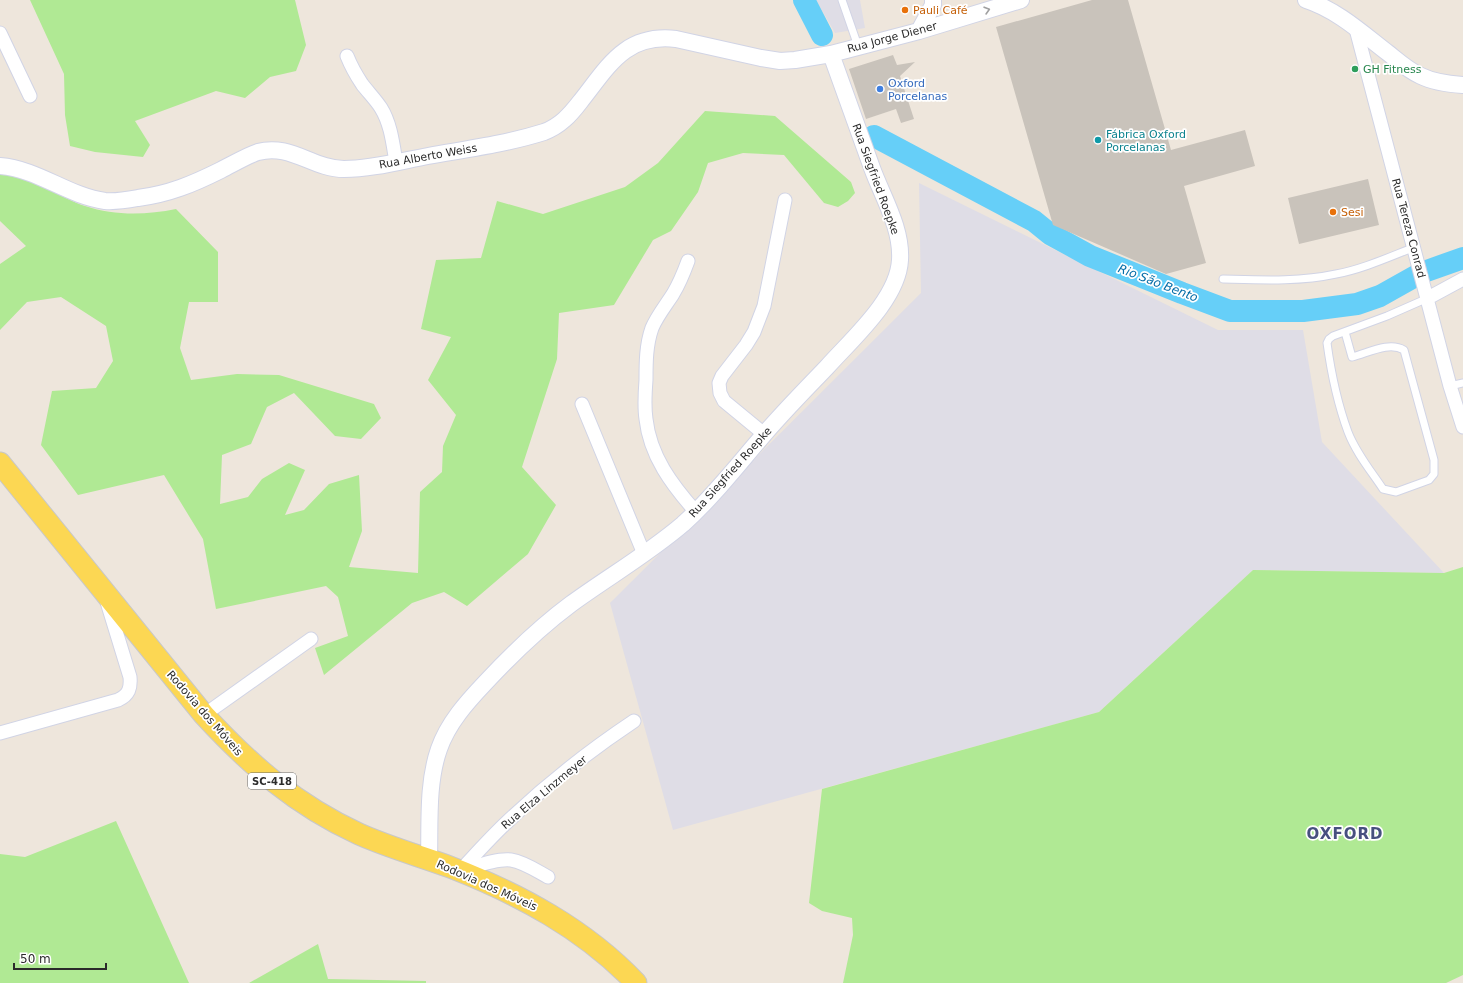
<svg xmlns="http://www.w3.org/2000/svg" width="1463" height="983" font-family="'DejaVu Sans',sans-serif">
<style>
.industrial{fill:#dfdde6}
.green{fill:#b0e994}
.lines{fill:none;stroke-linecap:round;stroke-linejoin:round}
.river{stroke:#66cff8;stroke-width:22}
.building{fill:#c9c3bb}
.service-casing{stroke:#d1d4e5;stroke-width:9}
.minor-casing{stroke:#d1d4e5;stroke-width:15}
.tertiary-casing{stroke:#d1d4e5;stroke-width:18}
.primary-casing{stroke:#c8c8c8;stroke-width:23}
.service{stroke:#fff;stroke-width:7}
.minor{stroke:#fff;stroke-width:13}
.tertiary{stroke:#fff;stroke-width:16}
.primary{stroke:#fcd753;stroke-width:21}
.oneway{stroke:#a0a0a0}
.food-dot{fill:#e8710a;stroke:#fff;stroke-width:1.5}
.leisure-dot{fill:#2e9e5b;stroke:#fff;stroke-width:1.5}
.shop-dot{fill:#3f7fe0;stroke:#fff;stroke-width:1.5}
.culture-dot{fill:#0f9aa8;stroke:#fff;stroke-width:1.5}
.labels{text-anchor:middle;stroke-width:3.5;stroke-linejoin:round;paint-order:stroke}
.shield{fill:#fff;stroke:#6b6b6b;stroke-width:1}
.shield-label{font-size:10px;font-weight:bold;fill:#2b2b2b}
.food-label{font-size:11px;fill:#c56008;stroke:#fff;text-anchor:start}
.street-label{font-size:11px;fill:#2b2b2b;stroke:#fff}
.leisure-label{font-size:11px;fill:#27864d;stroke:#fff;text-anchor:start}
.shop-label{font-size:11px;fill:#366cbe;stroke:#fff;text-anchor:start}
.culture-label{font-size:11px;fill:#0d838f;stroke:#fff;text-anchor:start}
.water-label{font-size:12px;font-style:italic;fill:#036ca7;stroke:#fff}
.district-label{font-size:15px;font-weight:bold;letter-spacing:1px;fill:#47507f;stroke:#fff}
</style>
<rect width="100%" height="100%" fill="#eee6dc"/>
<!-- industrial -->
<path class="industrial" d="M816,0H860L865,28L835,33Z
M919,183L1218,330H1303L1322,442L1444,573L1253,570L1099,712L673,830L610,603L921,293Z"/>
<!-- green -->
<path class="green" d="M30,0H295L306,45L296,71L270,77L245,98L216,91L135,121L150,145L143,157L95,152L70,146L65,115L64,74Z
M705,111L775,116L851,182L855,193L848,201L838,207L824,203L784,155L743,153L708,163L698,192L671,231L653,240L614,305L559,313L557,359L522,467L556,505L528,554L467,606L444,592L412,603L324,675L315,648L348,636L338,597L326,586L216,609L203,539L164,475L78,495L41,445L52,391L96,388L113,361L106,326L61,297L27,302L0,330V264L26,246L0,221V174C26,172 60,198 85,206C115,216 146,215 176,209L218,252V302H189L180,348L191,380L237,374L279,375L374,404L381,418L361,439L335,436L294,393L267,407L251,444L222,455L220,504L248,497L262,479L289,463L305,470L285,515L304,510L329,484L359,475L362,531L349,567L418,573L420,492L442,472L443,446L456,415L428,380L451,337L421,329L436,260L481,258L497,201L543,214L625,187L658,163Z
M1463,567V975L1446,983H843L853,935L852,918L822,911L809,903L822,789L1099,712L1253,570L1444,573Z
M116,821L189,983H0V854L25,857Z
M318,944L328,979L426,981V983H249Z"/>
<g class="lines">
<!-- river -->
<path class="river" d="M804,0L822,35
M874,136L1034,221L1050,234L1090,256L1182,293L1230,311H1303L1357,304L1380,296L1421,273L1463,258"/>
</g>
<!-- building -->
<path class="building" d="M1092,0H1128L1171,150L1245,130L1255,166L1184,186L1206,263L1166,274L1053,225L996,27Z
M893,55L897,65L915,62L900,76L914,119L901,123L896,109L866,119L849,69Z
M1368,179L1379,225L1299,244L1288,198Z"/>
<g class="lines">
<defs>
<path id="service" d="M842,0L858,46
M1223,279C1261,280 1299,282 1336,274C1363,269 1389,257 1415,247
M1345,332L1352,357C1368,353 1389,341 1404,350L1434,460V474L1429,480L1396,492L1383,489C1371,471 1356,453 1348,432C1338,405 1331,372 1327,343L1329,339L1333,336L1387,316L1428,298
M1450,386L1463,383"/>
<path id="minor" d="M1356,29L1450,386L1463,427
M0,33L30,96
M347,56C351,66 356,75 362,84C368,92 376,100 381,108C391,124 393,145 396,162
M688,261C684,272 679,284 673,294C666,305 657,316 652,328C646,345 646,363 646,380C645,393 644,406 646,419C650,456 672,485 696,512
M1428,298L1463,279
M582,404L644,554
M764,434L724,401L720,393L719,383L722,376L746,345L754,332L764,306L785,200
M204,715L311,639
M0,733L118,700C129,695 131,688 130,677L107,602
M460,871C475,855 490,838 507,822C546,785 589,751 634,721
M460,871C474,867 497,858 511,860C524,862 537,871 548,877"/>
<path id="tertiary" d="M1306,0C1337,10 1362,33 1388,53C1398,61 1409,71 1421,76C1433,82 1449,84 1463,85
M919,31L933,5V0
M0,166C38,169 68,196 105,201C116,202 127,200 138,198C169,194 193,184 221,170C233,164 246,156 258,152C290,143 313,169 344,169C372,169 401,161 428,156C467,149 506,144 544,132C560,126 570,115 580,102C608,67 625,33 676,39L761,58L780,61L795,60L831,54L919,31L1021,0
M429,860C430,824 427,783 439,749C448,723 467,702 485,683C512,654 540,627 571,604C608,577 648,554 683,524C712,498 736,467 761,438C782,413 805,390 827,367C852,339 898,299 900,260C902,228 883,198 872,168C858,130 845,92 831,54"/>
<path id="primary" d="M0,463L204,715C250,765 296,805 359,834C388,847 420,856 450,867C519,894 585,929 636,983"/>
</defs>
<!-- service casing -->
<use href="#service" class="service-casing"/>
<!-- minor casing -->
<use href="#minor" class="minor-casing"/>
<!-- tertiary casing -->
<use href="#tertiary" class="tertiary-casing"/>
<!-- primary casing -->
<use href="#primary" class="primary-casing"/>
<!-- service -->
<use href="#service" class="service"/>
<!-- minor -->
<use href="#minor" class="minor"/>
<!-- tertiary -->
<use href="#tertiary" class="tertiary"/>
<!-- primary -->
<use href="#primary" class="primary"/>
</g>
<!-- one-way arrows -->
<defs><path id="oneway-chevron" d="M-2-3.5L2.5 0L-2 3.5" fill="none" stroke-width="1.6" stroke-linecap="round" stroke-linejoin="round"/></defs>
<use class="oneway" href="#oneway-chevron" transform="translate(987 10) rotate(-16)"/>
<!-- markers -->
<g class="food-dot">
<circle cx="905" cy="10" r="4"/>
<circle cx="1333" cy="212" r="4"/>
</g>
<circle class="leisure-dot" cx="1355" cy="69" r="4"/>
<circle class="shop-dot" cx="880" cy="89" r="4"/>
<circle class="culture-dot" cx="1098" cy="140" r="4"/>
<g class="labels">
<!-- shield labels -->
<rect class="shield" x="248" y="773" width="48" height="16" rx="3"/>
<g class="shield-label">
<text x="272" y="785">SC-418</text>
</g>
<!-- food labels -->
<g class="food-label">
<text x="913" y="14">Pauli Café</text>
<text x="1341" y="216">Sesi</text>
</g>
<!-- street labels -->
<g class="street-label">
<text transform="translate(892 37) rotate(-15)" y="4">Rua Jorge Diener</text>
<text transform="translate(428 156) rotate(-10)" y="4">Rua Alberto Weiss</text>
<text transform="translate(876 179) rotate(70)" y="4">Rua Siegfried Roepke</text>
<text transform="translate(1409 228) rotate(75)" y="4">Rua Tereza Conrad</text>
<text transform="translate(730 472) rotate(-48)" y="4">Rua Siegfried Roepke</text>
<text transform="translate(205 713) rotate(49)" y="4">Rodovia dos Móveis</text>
<text transform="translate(544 792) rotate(-40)" y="4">Rua Elza Linzmeyer</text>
<text transform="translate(487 885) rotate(24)" y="4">Rodovia dos Móveis</text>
</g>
<!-- leisure labels -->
<g class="leisure-label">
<text x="1363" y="73">GH Fitness</text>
</g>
<!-- shop labels -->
<g class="shop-label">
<text x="888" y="87">Oxford<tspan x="888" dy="13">Porcelanas</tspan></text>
</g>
<!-- culture labels -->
<g class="culture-label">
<text x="1106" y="138">Fábrica Oxford<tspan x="1106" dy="13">Porcelanas</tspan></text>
</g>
<!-- water labels -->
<g class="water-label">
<text transform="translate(1158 283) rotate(21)" y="4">Rio São Bento</text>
</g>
<!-- district labels -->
<g class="district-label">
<text x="1345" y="839">OXFORD</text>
</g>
</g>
<!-- scale -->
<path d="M14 963v6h92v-6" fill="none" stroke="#2b2b2b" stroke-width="2"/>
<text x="20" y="963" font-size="12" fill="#2b2b2b" stroke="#ffffff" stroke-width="3" paint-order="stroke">50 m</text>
</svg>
